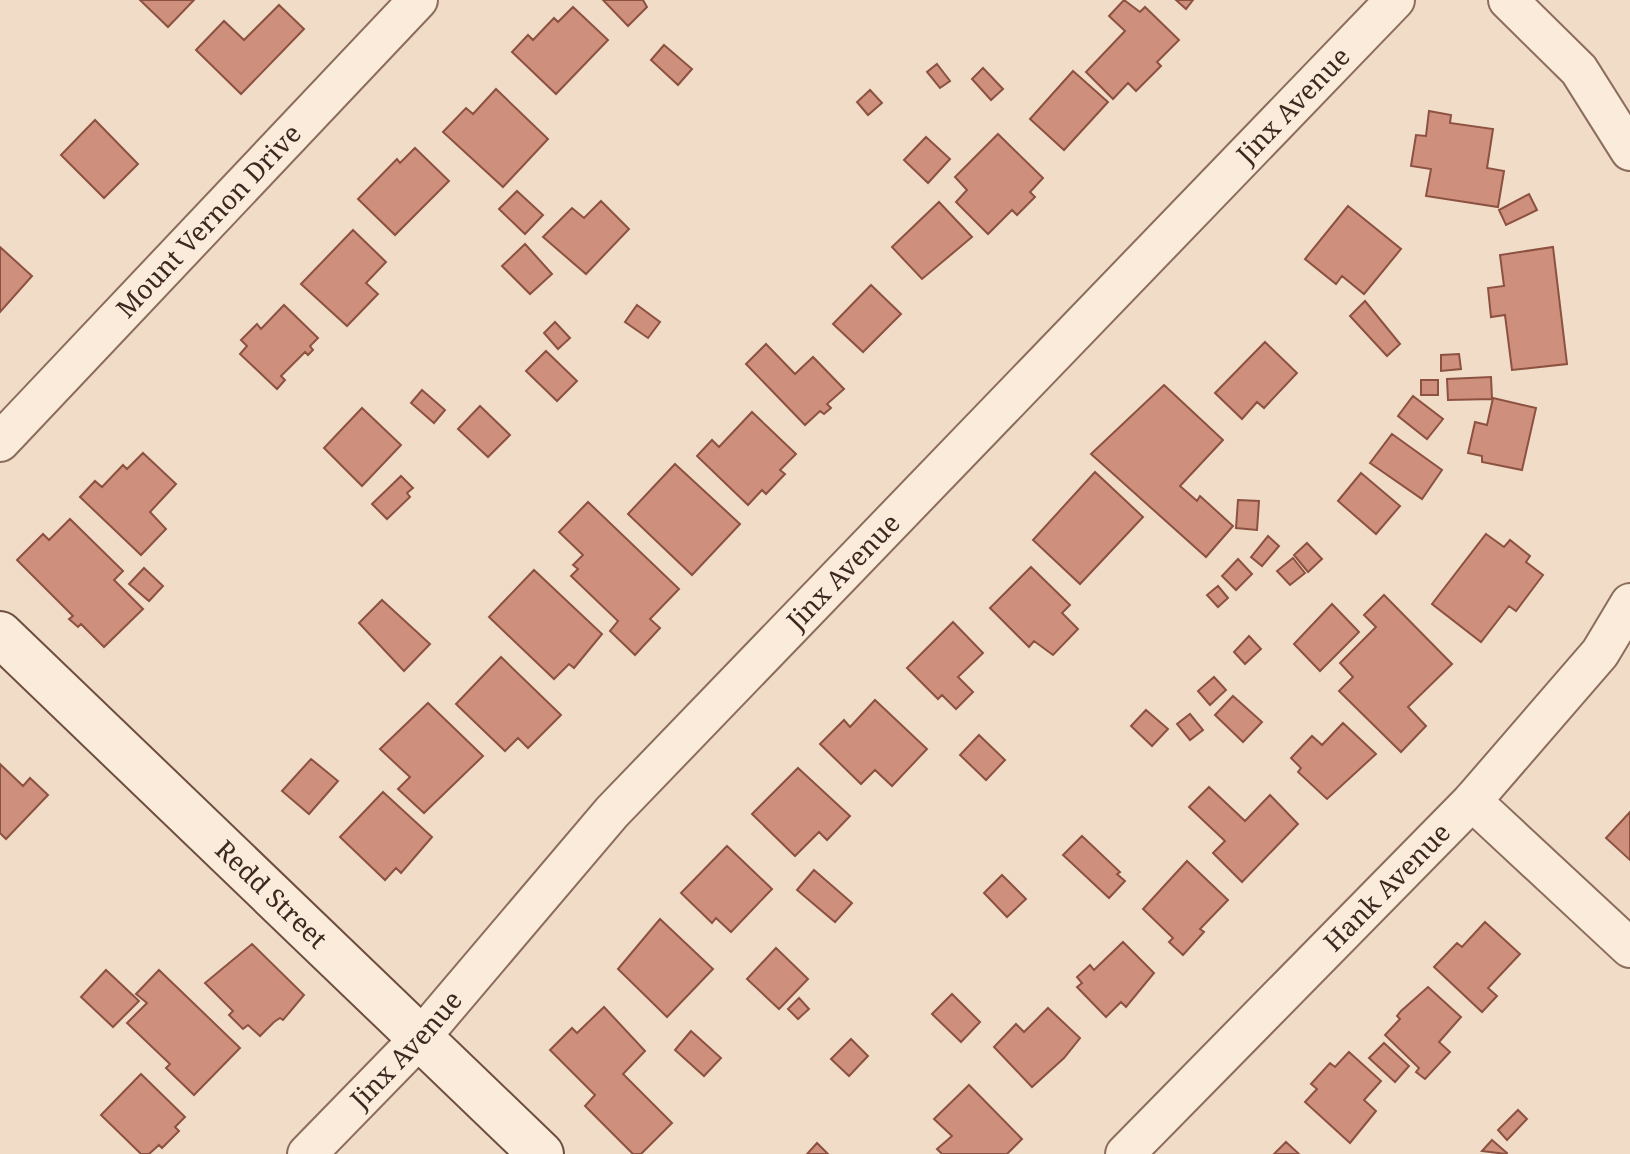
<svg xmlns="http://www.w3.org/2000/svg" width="1630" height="1154" font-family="'Noto Serif',serif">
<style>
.building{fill:#ce907c;stroke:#8c5141;stroke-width:2}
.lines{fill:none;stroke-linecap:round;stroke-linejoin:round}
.street-casing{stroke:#8c6d5c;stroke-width:42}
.secondary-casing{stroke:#6e4e3f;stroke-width:48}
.street{stroke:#faebdb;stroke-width:38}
.secondary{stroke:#faebdb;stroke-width:44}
.labels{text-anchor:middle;stroke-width:6;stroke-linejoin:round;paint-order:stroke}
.street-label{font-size:26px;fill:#3c2820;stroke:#f7e8d7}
</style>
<rect width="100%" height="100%" fill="#f0dcc7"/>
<!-- building -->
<path class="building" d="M140,0H194L168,27Z
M603,0H643L647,7L628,26Z
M1124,0L1140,12L1145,7L1179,40L1157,62L1161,66L1136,91L1128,83L1113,99L1086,72L1125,31L1109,16Z
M1176,0H1193L1186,9Z
M279,5L304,29L241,94L196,50L224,21L244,40Z
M573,7L608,40L556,94L512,52L528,35L533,40L554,18L558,22Z
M664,45L692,69L678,85L651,60Z
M937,64L950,81L940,88L927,72Z
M983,68L1003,89L991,100L972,79Z
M1073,71L1108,102L1064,150L1030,119Z
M496,89L548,139L503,187L443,132L466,108L473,114Z
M870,90L882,103L868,115L857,102Z
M1429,111L1451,115L1450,123L1493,129L1487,168L1504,171L1498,207L1426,196L1431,169L1411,166L1416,135L1426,136Z
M95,120L138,164L104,198L61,155Z
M998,134L1043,178L1030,192L1035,197L1017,215L1012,210L988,234L956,202L967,190L955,177Z
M926,137L950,159L928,183L904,160Z
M415,148L449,181L395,235L358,199L397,159L400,163Z
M517,191L543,215L525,234L499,209Z
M1529,194L1537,210L1506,225L1499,210Z
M601,201L629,229L586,274L543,237L572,208L584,218Z
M939,202L972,237L922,279L892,247Z
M1348,206L1401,249L1364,294L1342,276L1336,284L1305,259Z
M353,230L386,262L366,283L378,294L347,326L301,284Z
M525,244L552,274L530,294L502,266Z
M0,247L32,276L0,312Z
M1553,247L1567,364L1512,370L1505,315L1491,317L1488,288L1504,286L1500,255Z
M871,285L901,314L863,352L833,324Z
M1365,301L1400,344L1387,356L1350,316Z
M284,305L318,338L310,346L313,350L308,355L305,352L281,376L285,380L277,389L240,354L247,346L241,340L257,324L261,329Z
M637,305L660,322L648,338L625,322Z
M555,322L570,338L558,349L544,333Z
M1265,342L1297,373L1264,408L1257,402L1242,419L1215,393Z
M766,344L795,374L813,357L844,389L827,404L831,408L824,414L820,411L805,425L746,364Z
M546,351L577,381L557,401L526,371Z
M1459,354L1461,369L1441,371V355Z
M1491,377L1492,399L1448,400L1447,379Z
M1421,380H1438V395H1421Z
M1164,385L1223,440L1180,486L1197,501L1200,496L1233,526L1206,557L1091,454Z
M422,390L445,410L434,423L411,403Z
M1413,396L1443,419L1427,439L1398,416Z
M1493,398L1536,408L1522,470L1482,462V456L1468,453L1475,422L1487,425Z
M480,406L510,435L488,457L458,429Z
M362,408L401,445L362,486L324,448Z
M752,412L796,454L780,470L785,474L766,494L762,490L748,505L697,456L712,440L719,447Z
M1392,434L1442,470L1422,499L1370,463Z
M143,453L176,484L150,512L166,529L141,555L80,497L95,481L102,487L123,465L127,469Z
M675,464L740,524L692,575L628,514Z
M1095,472L1143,517L1080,584L1033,540Z
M1361,473L1400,506L1376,534L1338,501Z
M401,476L413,488L407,493L410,497L387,519L372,504Z
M1238,500L1259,501L1257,530L1236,528Z
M588,502L679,589L650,619L660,628L635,655L610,631L618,621L571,576L578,569L573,565L583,555L559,532Z
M70,519L123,571L114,580L143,609L104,647L81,624L78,627L69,619L73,616L17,560L43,534L49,540Z
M1486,534L1504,547L1510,540L1530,556L1526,562L1543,575L1516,611L1509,606L1481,642L1432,604Z
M1268,536L1279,546L1262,566L1251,557Z
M1307,543L1322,559L1308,572L1294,555Z
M1293,558L1305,573L1290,585L1277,571Z
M1238,559L1252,574L1236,590L1222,576Z
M1031,567L1070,605L1062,613L1078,629L1053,655L1034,641L1029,647L990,608Z
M144,568L163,586L149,601L129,584Z
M534,570L602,634L574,668L569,664L554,679L489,617Z
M1218,586L1228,598L1218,607L1207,595Z
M1384,595L1452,664L1408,707L1426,726L1401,752L1339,691L1353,677L1340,663L1376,627L1364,615Z
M382,600L430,644L404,671L359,623Z
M1332,604L1359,632L1320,671L1294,644Z
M953,622L983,653L958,677L973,692L956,709L942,695L938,699L907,668Z
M1249,636L1261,649L1245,664L1234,652Z
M501,657L561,715L528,748L518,738L505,751L456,704Z
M1214,677L1226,690L1210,705L1198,691Z
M1233,696L1262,722L1243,742L1215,715Z
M875,700L927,749L892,786L875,770L861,784L820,744L844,720L850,727Z
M428,703L483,756L424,813L398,789L410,777L380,749Z
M1146,710L1168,729L1152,746L1131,726Z
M1190,714L1203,730L1190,740L1177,724Z
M1343,723L1376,754L1327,799L1298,772L1301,768L1291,758L1312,736L1322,745Z
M979,735L1005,760L986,780L960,755Z
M311,759L338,781L309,814L282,791Z
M0,764L23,786L30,778L48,795L6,839L0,833Z
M798,768L850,816L827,840L819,832L795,856L752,814Z
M1209,787L1245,821L1270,795L1298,824L1242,882L1213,853L1225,841L1189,807Z
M383,792L432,837L401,873L396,868L385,880L340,837Z
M1630,812V860L1606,838Z
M1082,836L1120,872L1117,874L1125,881L1109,898L1063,855Z
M727,846L772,889L731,932L716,918L712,923L681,893Z
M1187,861L1228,900L1200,929L1204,932L1183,955L1169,942L1173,938L1143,909Z
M814,870L852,903L835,922L797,890Z
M1002,875L1026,899L1007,917L984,893Z
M660,919L713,969L667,1017L618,969Z
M1485,922L1520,954L1488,988L1497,996L1482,1012L1434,967L1457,943L1462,947Z
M1123,942L1154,973L1126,1007L1121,1002L1106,1017L1077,987L1082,983L1077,977L1090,965L1094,970Z
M252,944L304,995L283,1020L280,1018L274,1022L260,1036L248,1025L243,1029L229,1015L233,1011L205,983Z
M776,948L808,979L779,1009L747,979Z
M106,970L139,1001L113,1027L81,997Z
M159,970L240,1048L194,1095L166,1068L170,1064L127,1023L147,1003L136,994Z
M1428,987L1461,1017L1439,1042L1450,1052L1425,1079L1416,1072L1419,1068L1385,1035L1400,1019L1397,1016L1401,1011Z
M952,994L980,1022L961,1042L932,1014Z
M799,998L809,1009L798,1019L788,1009Z
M604,1007L645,1051L623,1074L672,1123L641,1154H633L585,1106L595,1095L550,1050L572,1028L577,1033Z
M1048,1008L1080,1038L1064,1058L1032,1087L994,1047L1016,1024L1024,1032Z
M691,1031L721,1058L704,1076L675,1050Z
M851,1039L868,1056L849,1076L831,1059Z
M1384,1043L1409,1066L1395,1082L1369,1058Z
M1349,1052L1381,1081L1364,1100L1376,1111L1350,1143L1305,1102L1317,1089L1311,1084L1330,1063L1335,1067Z
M141,1074L185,1117L175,1127L179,1131L162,1148L159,1145L149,1154H141L101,1115Z
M969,1085L1022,1139L1007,1154H942L937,1149L952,1136L934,1119Z
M1518,1110L1527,1119L1507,1140L1498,1130Z
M1492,1140L1507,1153L1506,1154L1482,1151Z
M1286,1142L1299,1154H1274Z
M817,1143L828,1154H807Z"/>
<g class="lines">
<defs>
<g id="street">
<path d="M1508,0L1579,70L1630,151"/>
<path id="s1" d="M0,442L418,0"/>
<path d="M1472,801L1630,948"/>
<path id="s2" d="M307,1154L421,1037L612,812L1395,0"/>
<path id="s3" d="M1125,1154L1472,801L1600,653L1630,603"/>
</g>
<g id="secondary">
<path id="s4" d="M0,634L541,1154"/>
</g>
</defs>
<!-- street casing -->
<use href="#street" class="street-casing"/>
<!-- secondary casing -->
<use href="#secondary" class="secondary-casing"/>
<!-- street -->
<use href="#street" class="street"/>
<!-- secondary -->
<use href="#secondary" class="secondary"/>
</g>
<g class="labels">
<!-- street labels -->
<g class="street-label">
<text dy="9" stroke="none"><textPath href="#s2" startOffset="1440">Jinx Avenue</textPath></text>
<text dy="9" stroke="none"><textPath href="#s1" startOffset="304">Mount Vernon Drive</textPath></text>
<text dy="9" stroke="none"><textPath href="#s2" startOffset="792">Jinx Avenue</textPath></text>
<text dy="9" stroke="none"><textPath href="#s3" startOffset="374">Hank Avenue</textPath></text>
<text dy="9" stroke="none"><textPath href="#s4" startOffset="376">Redd Street</textPath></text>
<text dy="9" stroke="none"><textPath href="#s2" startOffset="144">Jinx Avenue</textPath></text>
</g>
</g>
</svg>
